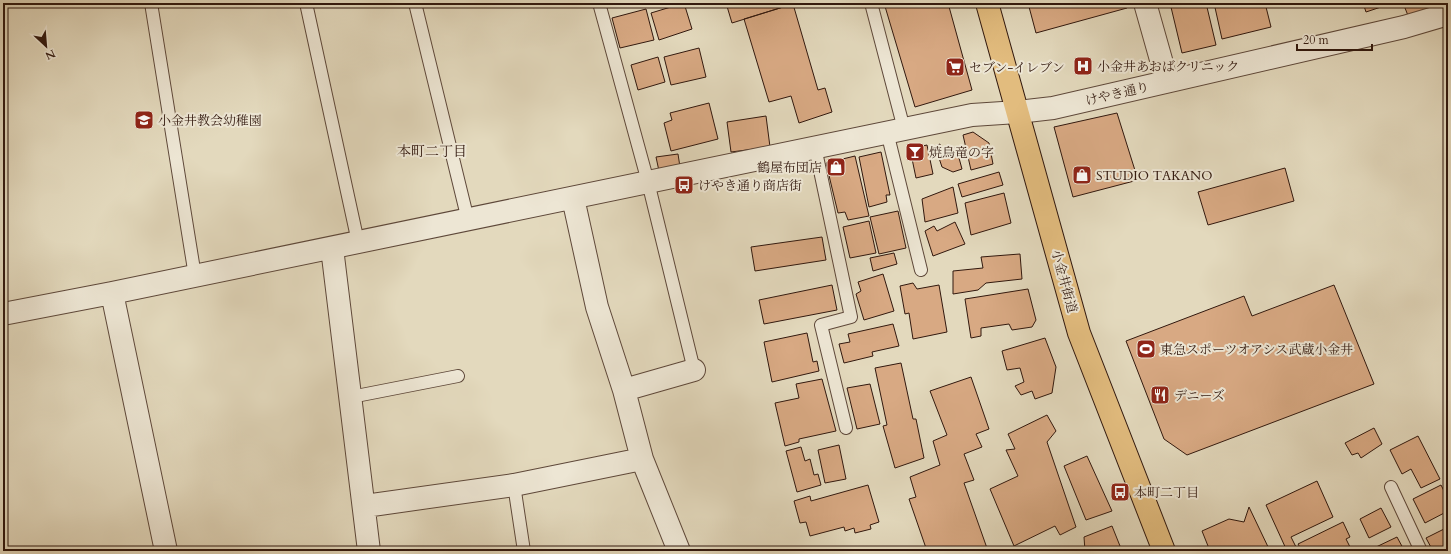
<svg xmlns="http://www.w3.org/2000/svg" width="1451" height="554" font-family="Cardo,'Noto Serif JP',serif">
<style>
.building{fill:#d8a983;stroke:#31180e}
.lines{fill:none;stroke-linecap:round;stroke-linejoin:round}
.service-casing{stroke:#5e483a;stroke-width:14}
.minor-casing{stroke:#5e483a;stroke-width:24}
.primary-casing{stroke:#31180e;stroke-width:24}
.service{stroke:#ede6d4;stroke-width:12}
.minor{stroke:#ede6d4;stroke-width:22}
.primary{stroke:#e2bc7e;stroke-width:22}
.labels{text-anchor:middle;stroke-width:4;stroke-linejoin:round;paint-order:stroke}
.poi-label{font-size:13px;fill:#31180e;stroke:#ede6d4;text-anchor:start}
.street-label{font-size:13px;fill:#31180e;stroke:#ede6d4}
.neighbourhood-label{font-size:14px;fill:#31180e;stroke:#ede6d4}
</style>
<rect width="100%" height="100%" fill="#e3d9bd"/>
<filter id="stains"><feTurbulence type="fractalNoise" baseFrequency=".005" numOctaves="4"/><feColorMatrix values="0 0 0 0 .2 0 0 0 0 .09 0 0 0 0 .02 0 0 0 .5 -.17"/></filter>
<radialGradient id="worn" r=".72"><stop offset=".6" stop-color="#630" stop-opacity="0"/><stop offset="1" stop-color="#630" stop-opacity=".3"/></radialGradient>
<!-- building -->
<path class="building" d="M684,3L692,29L659,40L651,13Z
M726,3H796L732,23Z
M884,3H948L972,90L915,107Z
M1028,3H1126L1127,8L1036,33Z
M1170,3H1206L1216,45L1182,53Z
M1214,3H1265L1271,27L1222,39Z
M1363,3H1386L1387,5L1366,12Z
M1403,3H1442L1409,18Z
M793,4L818,90L825,88L832,112L799,123L791,96L769,102L744,19Z
M646,9L654,40L620,48L612,18Z
M699,48L706,77L671,85L664,57Z
M658,57L665,82L638,90L631,65Z
M709,103L718,139L671,151L664,123L672,120L670,113Z
M1117,113L1138,180L1073,197L1054,127Z
M766,116L770,147L731,152L727,122Z
M973,132L989,143L993,164L971,170L963,135Z
M940,144L942,152L956,147L962,169L953,172L942,167L935,146Z
M927,145L933,174L916,178L910,149Z
M881,152L890,195H886L887,202L869,207L859,157Z
M678,154L680,167L659,171L656,157Z
M855,156L869,216L848,220L845,212L838,213L826,163Z
M1285,168L1294,201L1208,225L1198,192Z
M999,172L1003,185L962,197L958,184Z
M953,187L958,213L925,222L922,199Z
M1004,193L1011,223L971,235L965,203Z
M898,211L906,248L879,254L870,217Z
M869,221L876,253L850,258L843,227Z
M955,222L965,244L933,256L925,231L934,226L937,231Z
M822,237L826,260L755,271L751,247Z
M894,253L897,264L873,271L870,258Z
M1020,254L1022,279L986,283L978,290L953,294V271L983,268L981,257Z
M883,274L894,311L864,320L856,294L861,291L858,282Z
M913,283L917,289L939,285L947,332L913,339L909,313L905,314L900,286Z
M832,285L837,310L764,324L759,300Z
M1334,285L1374,384L1187,455L1164,439L1126,341L1244,296L1252,316Z
M1028,289L1036,320L1032,327L1012,330L1009,324L981,328V336L971,338L965,299Z
M893,324L899,346L872,352L873,356L844,363L839,344L850,342L848,334Z
M807,333L813,362L817,361L819,371L772,382L764,342Z
M1045,338L1056,367L1052,393L1035,399L1032,391L1021,395L1015,386L1024,382L1020,368L1007,370L1002,351Z
M901,363L913,419H916L924,458L895,468L883,426L887,425L875,368Z
M971,377L989,429L976,434L982,447L964,454L974,480L964,483L988,551H927L909,499L916,497L910,477L940,465L933,441L947,435L930,391Z
M822,379L836,431L799,439V442L785,446L775,403L799,398L796,384Z
M870,384L880,424L857,429L847,388Z
M1047,415L1056,431L1047,442L1076,527L1060,535L1055,526L1014,546L990,489L1018,476L1006,450L1015,449L1008,434Z
M1374,428L1382,444L1361,458L1358,453L1352,455L1345,443Z
M1418,436L1440,479L1421,488L1411,469L1402,474L1390,450Z
M839,445L846,479L825,483L818,450Z
M801,447L805,461L810,459L814,475L818,474L821,485L797,492L786,451Z
M1087,456L1112,511L1086,520L1064,466Z
M1317,481L1333,517L1291,537L1298,551H1287L1266,505Z
M868,485L879,522L870,525L871,529L855,533L854,528L845,531L844,527L810,536L806,522L800,523L794,501L810,496L811,501Z
M1441,485L1448,499V511L1425,523L1413,499Z
M1249,507L1270,551H1210L1202,531L1229,519L1244,522Z
M1381,508L1391,527L1369,538L1360,519Z
M1343,522L1350,537L1346,539L1352,551H1302L1298,544Z
M1112,526L1122,551H1085L1084,537Z
M1448,527V551H1433L1426,538Z
M1397,537L1404,550L1376,551L1374,548Z"/>
<g class="lines">
<defs>
<path id="service" d="M151,3L195,276
M306,3L358,242
M415,3L468,220
M599,3L648,182L694,370
M871,3L904,129
M887,132L921,270
M815,147L851,317L821,325L846,428
M351,397L458,376
M514,485L524,551
M1391,487L1421,551"/>
<path id="minor" d="M1145,3L1167,81
M573,198L597,307L624,390L642,459L679,551
M332,248L369,551
M112,293L166,551
M3,314L112,293L972,115L1018,112L1053,108L1404,27L1448,14
M624,390L694,370
M365,506L514,485L642,459"/>
<path id="primary" d="M987,3L1079,333L1164,551"/>
</defs>
<!-- service casing -->
<use href="#service" class="service-casing"/>
<!-- minor casing -->
<use href="#minor" class="minor-casing"/>
<!-- primary casing -->
<use href="#primary" class="primary-casing"/>
<!-- service -->
<use href="#service" class="service"/>
<!-- minor -->
<use href="#minor" class="minor"/>
<!-- primary -->
<use href="#primary" class="primary"/>
</g>
<!-- icons -->
<defs>
<symbol id="hospital-square" viewBox="-11 -11 22 22"><rect x="-9" y="-9" width="18" height="18" rx="4" fill="#8f2418" stroke="#ede6d4"/><path d="M-5-5h3v3.5h4V-5h3V5h-3V1.5h-4V5h-3Z" fill="#fff"/></symbol>
<symbol id="supermarket-square" viewBox="-11 -11 22 22"><rect x="-9" y="-9" width="18" height="18" rx="4" fill="#8f2418" stroke="#ede6d4"/><path d="M-6-5.5h2.5l.6 2H6L4.5 2H-2.5L-4.4-4H-6ZM-1.5 3.2a1.3 1.3 0 1 0 .1 0ZM3 3.2a1.3 1.3 0 1 0 .1 0Z" fill="#fff"/></symbol>
<symbol id="school-square" viewBox="-11 -11 22 22"><rect x="-9" y="-9" width="18" height="18" rx="4" fill="#8f2418" stroke="#ede6d4"/><path d="M0-5L7-2L0 1L-7-2ZM-4 1L0 2.5L4 1V4Q0 6-4 4Z" fill="#fff"/></symbol>
<symbol id="bar-square" viewBox="-11 -11 22 22"><rect x="-9" y="-9" width="18" height="18" rx="4" fill="#8f2418" stroke="#ede6d4"/><path d="M-6-5H6L.8 .8V4.5H3.5V6h-7V4.5H-.8V.8Z" fill="#fff"/></symbol>
<symbol id="shop-square" viewBox="-11 -11 22 22"><rect x="-9" y="-9" width="18" height="18" rx="4" fill="#8f2418" stroke="#ede6d4"/><path d="M-5-2.5h2.3a2.7 3.5 0 0 1 5.4 0H5L5.5 6h-11ZM-1.5-2.5h3a1.5 2.3 0 0 0-3 0Z" fill="#fff"/></symbol>
<symbol id="bus-square" viewBox="-11 -11 22 22"><rect x="-9" y="-9" width="18" height="18" rx="4" fill="#8f2418" stroke="#ede6d4"/><path d="M-5-6H5V4H4V6H2V4H-2V6H-4V4H-5ZM-3.5-4V0h7V-4ZM-3.5 1.2v1.5H-2V1.2ZM2 1.2v1.5H3.5V1.2Z" fill="#fff"/></symbol>
<symbol id="stadium-square" viewBox="-11 -11 22 22"><rect x="-9" y="-9" width="18" height="18" rx="4" fill="#8f2418" stroke="#ede6d4"/><path d="M0-5a6.5 5 0 1 0 0 10a6.5 5 0 1 0 0-10ZM-3.5-1.8h7v3.6h-7Z" fill="#fff"/></symbol>
<symbol id="restaurant-square" viewBox="-11 -11 22 22"><rect x="-9" y="-9" width="18" height="18" rx="4" fill="#8f2418" stroke="#ede6d4"/><path d="M-5-6h1v4h1v-4h1v4h1v-4h1v5L-1.5 .5V6h-2V.5L-5-1ZM5-6V6H3V1.5H1.5Q1.5-4 5-6Z" fill="#fff"/></symbol>
</defs>
<g fill-rule="evenodd">
<use href="#hospital-square" x="1072" y="55" width="22" height="22"/>
<use href="#supermarket-square" x="944" y="56" width="22" height="22"/>
<use href="#school-square" x="133" y="109" width="22" height="22"/>
<use href="#bar-square" x="904" y="141" width="22" height="22"/>
<use href="#shop-square" x="825" y="156" width="22" height="22"/>
<use href="#shop-square" x="1071" y="164" width="22" height="22"/>
<use href="#bus-square" x="673" y="174" width="22" height="22"/>
<use href="#stadium-square" x="1135" y="338" width="22" height="22"/>
<use href="#restaurant-square" x="1149" y="384" width="22" height="22"/>
<use href="#bus-square" x="1109" y="481" width="22" height="22"/>
</g>
<g class="labels">
<!-- poi labels -->
<g class="poi-label">
<text x="1097" y="71">小金井あおばクリニック</text>
<text x="969" y="72">セブン-イレブン</text>
<text x="158" y="125">小金井教会幼稚園</text>
<text x="929" y="157">焼鳥竜の字</text>
<text x="822" y="172" text-anchor="end">鶴屋布団店</text>
<text x="1096" y="180">STUDIO TAKANO</text>
<text x="698" y="190">けやき通り商店街</text>
<text x="1160" y="354">東急スポーツオアシス武蔵小金井</text>
<text x="1174" y="400">デニーズ</text>
<text x="1134" y="497">本町二丁目</text>
</g>
<!-- street labels -->
<g class="street-label">
<text transform="translate(1117 93) rotate(-13)" y="5">けやき通り</text>
<text transform="translate(1065 281) rotate(75)" y="5">小金井街道</text>
</g>
<!-- neighbourhood labels -->
<g class="neighbourhood-label">
<text x="432" y="156">本町二丁目</text>
</g>
</g>
<!-- margin -->
<rect width="1451" height="554" fill="none" stroke="#e3d9bd" stroke-width="16"/>
<rect x="4" y="4" width="1443" height="546" fill="none" stroke="#31180e" stroke-width="2"/>
<rect x="8" y="8" width="1435" height="538" fill="none" stroke="#31180e"/>
<!-- north arrow -->
<g transform="translate(46 46) rotate(154)" stroke="#ede6d4" stroke-width="3" paint-order="stroke">
<path d="M0-3L7 15L0 10L-7 15Z" fill="#31180e"/>
<text y="-6" font-size="11" font-weight="bold" text-anchor="middle" fill="#31180e">N</text>
</g>
<!-- scale -->
<path d="M1297 44v6h75v-6" fill="none" stroke="#31180e" stroke-width="2"/>
<text x="1303" y="44" font-size="12" fill="#31180e" stroke="#ede6d4" stroke-width="3" paint-order="stroke">20 m</text>
<rect width="100%" height="100%" filter="url(#stains)"/>
<rect width="100%" height="100%" fill="url(#worn)"/>
</svg>
